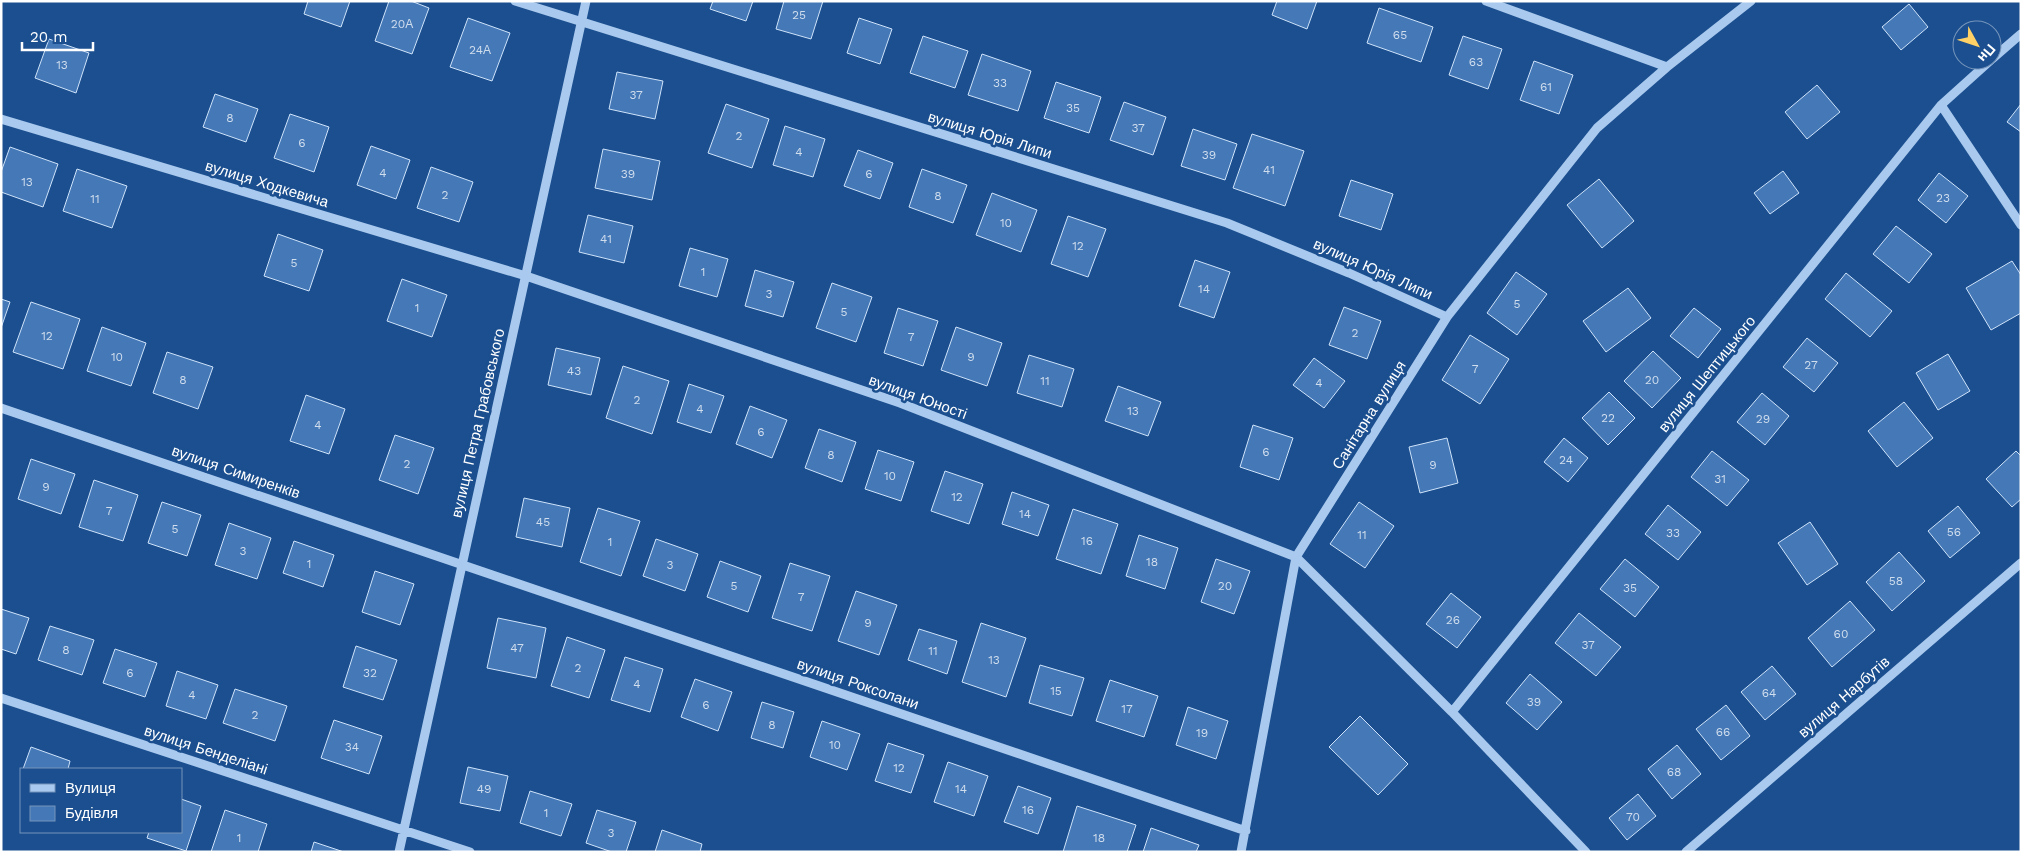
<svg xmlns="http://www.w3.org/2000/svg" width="2022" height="853" font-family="'Work Sans',sans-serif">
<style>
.building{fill:#4478b7;stroke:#cfe3fa}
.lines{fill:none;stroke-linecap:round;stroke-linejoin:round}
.minor{stroke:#a9c9ee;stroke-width:9}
.labels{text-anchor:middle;stroke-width:5;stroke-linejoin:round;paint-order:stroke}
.number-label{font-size:12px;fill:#d0dded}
.street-label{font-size:15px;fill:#fff;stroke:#1b4f8f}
</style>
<rect width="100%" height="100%" fill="#1b4f8f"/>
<!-- building -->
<path class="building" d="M308,1H350L341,27L304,14Z
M389,1H411L429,8L412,54L375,41Z
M713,1H753L746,21L710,9Z
M784,1H823L811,39L776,29Z
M1277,1H1317L1307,29L1272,15Z
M1909,4L1928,27L1901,50L1882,27Z
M1379,8L1433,27L1421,62L1367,43Z
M468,18L510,33L492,81L450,67Z
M859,18L892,29L880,64L847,53Z
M923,36L968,51L955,88L910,73Z
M1463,36L1502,49L1488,89L1449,75Z
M49,39L89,53L76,93L35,78Z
M982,54L1031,71L1018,111L968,95Z
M1534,61L1573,75L1559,114L1520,100Z
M617,72L663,81L655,119L609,109Z
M1056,82L1101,97L1089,133L1044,118Z
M1817,85L1840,112L1807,139L1785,112Z
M215,94L258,109L246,142L203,127Z
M1124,102L1166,117L1153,155L1110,140Z
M726,104L769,119L752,168L708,153Z
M2021,104V132L2007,122Z
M290,114L329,127L314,172L274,158Z
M785,126L825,139L813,177L773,165Z
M1193,129L1237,144L1225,180L1181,166Z
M1252,134L1304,151L1285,206L1233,188Z
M371,146L410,160L396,199L357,185Z
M10,147L58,164L43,207L1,192V172Z
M603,149L660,161L652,200L595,188Z
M858,150L893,163L880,199L844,186Z
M431,167L473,182L459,222L417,208Z
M77,169L127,186L112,228L63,211Z
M922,169L967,185L953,223L909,207Z
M1783,171L1799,193L1770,214L1754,193Z
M1939,173L1968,196L1946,223L1918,200Z
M1599,179L1634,221L1602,248L1567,205Z
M1351,180L1393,194L1381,230L1339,216Z
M992,193L1037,210L1021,252L976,235Z
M588,215L633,226L624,263L579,252Z
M1068,216L1106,229L1088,277L1051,264Z
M1896,226L1932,254L1909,283L1873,254Z
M278,234L323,250L309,291L264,276Z
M690,248L728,259L717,297L679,286Z
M1195,260L1230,272L1214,318L1179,306Z
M2012,261L2021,275V313L1991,330L1966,288Z
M755,270L794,282L783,317L745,306Z
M1516,272L1547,294L1517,335L1487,313Z
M1846,273L1892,311L1870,337L1825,299Z
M402,279L447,295L432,337L387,321Z
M832,283L872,297L856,342L816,328Z
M1628,288L1651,318L1606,352L1583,321Z
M1,299L10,302L1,328Z
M31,302L80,319L63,369L13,352Z
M1344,307L1381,321L1367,359L1329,345Z
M898,308L938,321L923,366L884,353Z
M1694,308L1721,329L1698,358L1670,336Z
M102,327L146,343L131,386L87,371Z
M956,327L1002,343L987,386L941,370Z
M1470,335L1509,359L1480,404L1442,380Z
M1807,338L1838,363L1814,392L1783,367Z
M556,348L600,358L591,395L548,385Z
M1653,351L1681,378L1652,408L1624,381Z
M167,352L213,367L198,409L153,393Z
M1948,354L1970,391L1938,410L1916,373Z
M1029,355L1074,369L1062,407L1017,393Z
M1314,358L1345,381L1324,408L1293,385Z
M623,366L669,381L652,434L606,418Z
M689,384L724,396L711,433L677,422Z
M1118,386L1161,402L1148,436L1105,421Z
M1609,392L1635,418L1608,445L1582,418Z
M1762,393L1789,416L1765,445L1737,422Z
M306,395L345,409L329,454L290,441Z
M1904,402L1933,438L1897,467L1868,431Z
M750,406L787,420L772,458L736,444Z
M1253,425L1293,438L1279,480L1240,467Z
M819,429L856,442L842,482L805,468Z
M395,435L434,448L418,494L379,480Z
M1447,438L1458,483L1420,493L1409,447Z
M1564,438L1588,458L1568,482L1544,462Z
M878,450L914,462L901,501L865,489Z
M1712,451L1749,480L1727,506L1691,477Z
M2016,451L2021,456V499L2012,507L1986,479Z
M31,459L75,474L61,514L18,499Z
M945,471L983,484L969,524L931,511Z
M94,480L138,495L123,541L79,527Z
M1012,492L1049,505L1038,536L1002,524Z
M524,498L570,508L562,547L516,537Z
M162,502L201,515L187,556L148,543Z
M1359,502L1394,526L1365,568L1330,544Z
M1668,505L1701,532L1678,560L1645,534Z
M1958,506L1980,533L1950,558L1928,531Z
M598,508L640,521L621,576L580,562Z
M1073,509L1118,524L1101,574L1056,559Z
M1810,522L1838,564L1807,585L1778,543Z
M229,523L271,538L257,579L215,565Z
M1139,535L1178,548L1165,589L1126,576Z
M656,539L698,554L685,591L643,576Z
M294,541L334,555L323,587L283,573Z
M1899,552L1925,581L1892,611L1866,582Z
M1216,559L1250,571L1234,614L1201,602Z
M1625,559L1659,587L1635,617L1600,589Z
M720,561L761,576L748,612L707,597Z
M790,563L830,576L812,631L772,618Z
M375,571L414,584L400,625L362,612Z
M856,591L897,605L879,655L838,641Z
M1451,593L1481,617L1457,648L1426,624Z
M1850,601L1875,630L1832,667L1808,638Z
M1,609L29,618L16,654L1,649Z
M1579,613L1621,647L1596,676L1555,643Z
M498,618L546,628L536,678L487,668Z
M981,623L1026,638L1006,697L962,682Z
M50,626L94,640L82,675L38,660Z
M919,629L957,641L947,674L908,660Z
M567,637L605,650L589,698L551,686Z
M356,646L397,660L383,700L343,687Z
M115,649L157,663L145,697L103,683Z
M625,657L663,669L650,712L611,700Z
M1040,665L1084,678L1072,716L1029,703Z
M1772,666L1796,694L1765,720L1741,692Z
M177,671L218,685L206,719L166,706Z
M1530,674L1562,702L1537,730L1506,703Z
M695,679L732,692L718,731L681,717Z
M1110,680L1158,696L1144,737L1096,721Z
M235,689L287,706L275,741L223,723Z
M762,702L794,712L783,748L751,738Z
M1726,705L1750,736L1721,760L1696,729Z
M1188,707L1228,721L1216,759L1176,745Z
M1360,716L1408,764L1378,795L1329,747Z
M334,720L382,736L369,774L321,758Z
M822,721L860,734L847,770L810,757Z
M888,743L924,755L911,793L875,781Z
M1677,745L1701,774L1672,799L1648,769Z
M31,747L70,761L68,769H23Z
M948,762L988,776L974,816L934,802Z
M468,767L508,776L500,811L460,803Z
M1018,786L1051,798L1038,834L1004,822Z
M530,791L572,804L561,836L520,823Z
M1638,794L1656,816L1627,840L1609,818Z
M181,799L201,806L186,851L147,838L149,832H181Z
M1077,806L1136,825L1127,852H1063Z
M225,810L267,824L258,852H211Z
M597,810L636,822L626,852H612L586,843Z
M1151,828L1199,845L1196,852H1143Z
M662,830L702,844L700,852H655Z
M314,842L344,852H311Z"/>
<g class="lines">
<!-- minor -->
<path class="minor" d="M515,1L1227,223L1349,273L1447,317
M1486,1L1667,67
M1992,59L2021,34
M1941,105L2021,225
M1,119L526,276L900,403L1296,557L1452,712L1586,852
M1,408L1246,831
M1,698L470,852
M1452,712L1941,105L1991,60
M399,852L586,1
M1241,852L1296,557L1447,317L1597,128L1667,67L1751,1
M1686,852L2021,563"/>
</g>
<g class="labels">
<!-- number labels -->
<g class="number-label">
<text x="799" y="19">25</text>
<text x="402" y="28">20А</text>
<text x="1400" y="39">65</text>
<text x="480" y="54">24А</text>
<text x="1476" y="66">63</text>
<text x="62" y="69">13</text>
<text x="1000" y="87">33</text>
<text x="1546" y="91">61</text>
<text x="636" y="99">37</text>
<text x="1073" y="112">35</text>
<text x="230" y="122">8</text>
<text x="1138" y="132">37</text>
<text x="739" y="140">2</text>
<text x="302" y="147">6</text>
<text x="799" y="156">4</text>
<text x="1209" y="159">39</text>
<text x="1269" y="174">41</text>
<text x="383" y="177">4</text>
<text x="628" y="178">39</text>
<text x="869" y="178">6</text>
<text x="27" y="186">13</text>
<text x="445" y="199">2</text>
<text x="938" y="200">8</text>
<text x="1943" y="202">23</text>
<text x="95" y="203">11</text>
<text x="1006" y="227">10</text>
<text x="606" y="243">41</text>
<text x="1078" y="250">12</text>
<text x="294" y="267">5</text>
<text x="703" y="276">1</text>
<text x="1204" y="293">14</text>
<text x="769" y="298">3</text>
<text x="1517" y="308">5</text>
<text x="417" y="312">1</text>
<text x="844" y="316">5</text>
<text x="1355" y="337">2</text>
<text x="47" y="340">12</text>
<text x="911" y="341">7</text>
<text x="117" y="361">10</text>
<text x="971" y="361">9</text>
<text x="1811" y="369">27</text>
<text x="1475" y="373">7</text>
<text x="574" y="375">43</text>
<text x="183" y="384">8</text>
<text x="1652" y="384">20</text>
<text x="1045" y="385">11</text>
<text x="1319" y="387">4</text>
<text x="637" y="404">2</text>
<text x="700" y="413">4</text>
<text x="1133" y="415">13</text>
<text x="1608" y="422">22</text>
<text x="1763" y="423">29</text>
<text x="318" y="429">4</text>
<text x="761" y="436">6</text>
<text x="1266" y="456">6</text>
<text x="831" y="459">8</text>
<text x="1566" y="464">24</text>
<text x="407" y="468">2</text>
<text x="1433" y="469">9</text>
<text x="890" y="480">10</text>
<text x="1720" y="483">31</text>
<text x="46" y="491">9</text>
<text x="957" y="501">12</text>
<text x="109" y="515">7</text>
<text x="1025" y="518">14</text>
<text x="543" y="526">45</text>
<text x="175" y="533">5</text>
<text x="1954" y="536">56</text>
<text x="1673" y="537">33</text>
<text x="1362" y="539">11</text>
<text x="1087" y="545">16</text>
<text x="610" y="546">1</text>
<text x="243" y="555">3</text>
<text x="1152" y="566">18</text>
<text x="309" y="568">1</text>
<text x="670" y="569">3</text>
<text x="1896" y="585">58</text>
<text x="734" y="590">5</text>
<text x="1225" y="590">20</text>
<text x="1630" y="592">35</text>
<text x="801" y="601">7</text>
<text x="1453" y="624">26</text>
<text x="868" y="627">9</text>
<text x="1841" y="638">60</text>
<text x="1588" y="649">37</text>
<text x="517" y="652">47</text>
<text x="66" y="654">8</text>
<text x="933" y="655">11</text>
<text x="994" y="664">13</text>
<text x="578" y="672">2</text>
<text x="130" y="677">6</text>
<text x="370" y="677">32</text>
<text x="637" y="688">4</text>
<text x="1056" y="695">15</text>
<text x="1769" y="697">64</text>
<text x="192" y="699">4</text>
<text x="1534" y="706">39</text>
<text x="706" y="709">6</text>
<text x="1127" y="713">17</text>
<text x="255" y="719">2</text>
<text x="772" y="729">8</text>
<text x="1723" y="736">66</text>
<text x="1202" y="737">19</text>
<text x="835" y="749">10</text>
<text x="352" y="751">34</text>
<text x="899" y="772">12</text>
<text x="1674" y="776">68</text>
<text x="484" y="793">49</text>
<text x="961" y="793">14</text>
<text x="1028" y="814">16</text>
<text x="546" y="817">1</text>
<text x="1633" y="821">70</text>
<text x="611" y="837">3</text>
<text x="239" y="842">1</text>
<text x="1099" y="842">18</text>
</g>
<!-- street labels -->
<g class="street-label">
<text transform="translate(990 135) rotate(17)" y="5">вулиця Юрія Липи</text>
<text transform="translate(267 184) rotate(17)" y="5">вулиця Ходкевича</text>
<text transform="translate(1373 269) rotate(24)" y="5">вулиця Юрія Липи</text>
<text transform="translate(1707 374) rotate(-51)" y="5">вулиця Шептицького</text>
<text transform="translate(918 397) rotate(20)" y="5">вулиця Юності</text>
<text transform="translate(1369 415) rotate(-58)" y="5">Санітарна вулиця</text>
<text transform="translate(478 423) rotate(-77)" y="5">вулиця Петра Грабовського</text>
<text transform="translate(236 472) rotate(19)" y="5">вулиця Симиренків</text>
<text transform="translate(858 684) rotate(19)" y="5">вулиця Роксолани</text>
<text transform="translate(1844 697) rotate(-41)" y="5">вулиця Нарбутів</text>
<text transform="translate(206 750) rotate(18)" y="5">вулиця Бенделіані</text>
</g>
</g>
<!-- border -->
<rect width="2022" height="853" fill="none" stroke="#ffffff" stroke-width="5"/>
<!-- legend -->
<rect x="20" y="768" width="162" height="65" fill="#1b4f8f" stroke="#7695bc"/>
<rect x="30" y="784" width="25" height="8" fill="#a9c9ee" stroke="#7695bc"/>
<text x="65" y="793" font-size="15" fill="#ffffff">Вулиця</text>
<rect x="30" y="806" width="25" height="15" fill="#4478b7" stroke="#7695bc"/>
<text x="65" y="818" font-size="15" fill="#ffffff">Будівля</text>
<!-- north arrow -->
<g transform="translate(1977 45) rotate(130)"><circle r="24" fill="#1b4f8f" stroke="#7695bc"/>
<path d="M0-4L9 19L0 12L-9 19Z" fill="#ffd166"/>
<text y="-8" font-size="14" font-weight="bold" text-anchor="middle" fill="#ffffff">Пн</text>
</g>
<!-- scale -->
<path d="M22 42v8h71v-8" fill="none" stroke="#ffffff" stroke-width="2.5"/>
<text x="30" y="42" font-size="15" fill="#ffffff" stroke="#1b4f8f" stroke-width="4" paint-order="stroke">20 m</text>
</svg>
